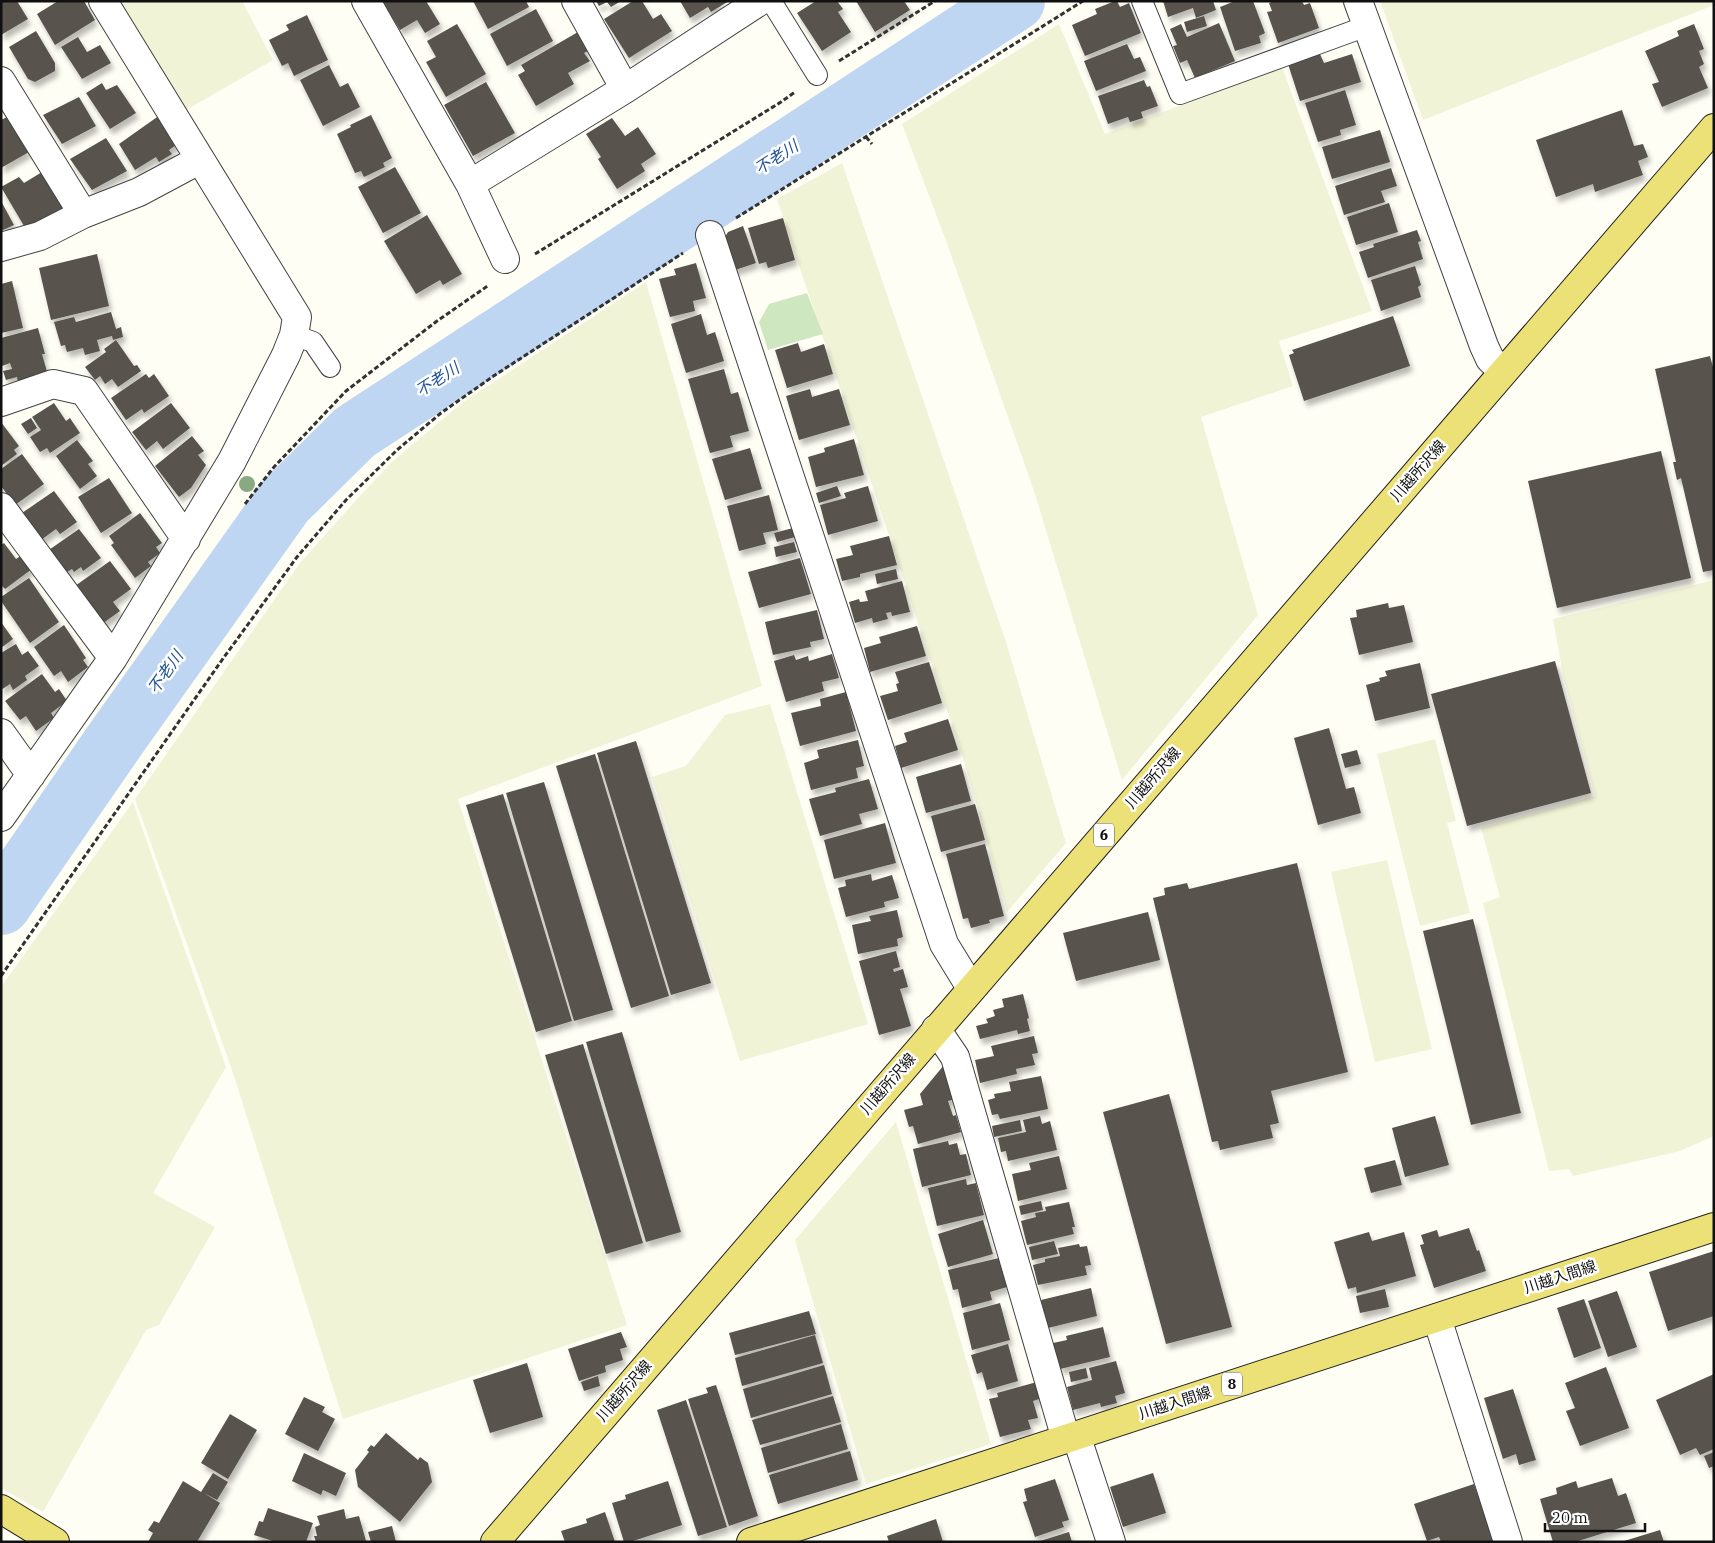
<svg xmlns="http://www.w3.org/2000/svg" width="1715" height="1543" font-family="'IBM Plex Serif','Noto Sans JP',serif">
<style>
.farmland{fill:#f1f3d6}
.green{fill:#cee7c0}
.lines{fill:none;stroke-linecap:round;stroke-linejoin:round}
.river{stroke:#bed6f1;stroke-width:60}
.building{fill:#58534e;filter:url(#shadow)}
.lane-casing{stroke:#434343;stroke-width:22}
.street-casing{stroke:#434343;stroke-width:30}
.primary-casing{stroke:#212121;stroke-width:30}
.path{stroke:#323232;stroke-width:3;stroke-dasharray:5 2.5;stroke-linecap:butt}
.lane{stroke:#fff;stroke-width:20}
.street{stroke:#fff;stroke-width:28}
.primary{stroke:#ece177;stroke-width:28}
.tree{fill:#89a983}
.labels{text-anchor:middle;stroke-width:5;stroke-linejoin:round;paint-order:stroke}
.shield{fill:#fff;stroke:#585858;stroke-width:1}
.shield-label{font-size:14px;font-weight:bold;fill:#101010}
.street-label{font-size:15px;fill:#101010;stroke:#fff}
.water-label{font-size:16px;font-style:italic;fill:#235498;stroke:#fff}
</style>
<defs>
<filter id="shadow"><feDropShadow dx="3" dy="5.5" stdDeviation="2.5" flood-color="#0004"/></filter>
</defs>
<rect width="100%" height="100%" fill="#fefef5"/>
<!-- farmland -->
<path class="farmland" d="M119,1H242L273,60L186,110Z
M1380,1H1714V5L1423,120Z
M1059,24L1105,134L1282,67L1372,311L1279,341L1293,386L1201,417L1258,615L1122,780L1035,494L948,246L902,124Z
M842,163L1006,642L1066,843L1007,912L965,764L777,199Z
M646,282L762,686L458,799L627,1325L343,1419L231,1067L135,799L300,563L358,498L393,461L462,403Z
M1714,580V1136L1680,1151L1573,1176L1569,1169L1549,1171L1483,903L1500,897L1481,828L1595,796L1563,675L1553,619Z
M770,704L868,1024L740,1061L652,777L686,766L725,715Z
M1435,739L1456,821L1447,823L1470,913L1420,926L1377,754Z
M133,802L226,1067L153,1193L215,1227L159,1325L146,1330L43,1512L1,1488V987Z
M1387,860L1432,1049L1375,1062L1331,872Z
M896,1122L991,1444L866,1484L795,1240Z"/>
<!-- green -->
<path class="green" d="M807,293L823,334L768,350L759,322L769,304Z"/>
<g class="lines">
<!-- river -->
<path class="river" d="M1,905L115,740L284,502L355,432L1015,1"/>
</g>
<!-- building -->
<path class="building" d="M1,1H17L28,19L1,35Z
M58,1H84L95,20L55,45L37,14Z
M382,1H426L440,24L425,33L417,20L400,30Z
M473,1H526L529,7L488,29Z
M596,1H621L611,7L607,2L599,6Z
M633,1H642L653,19L661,14L672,31L629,58L604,19Z
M680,1H729L711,12L708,7L690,18Z
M816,1H837L843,9L838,12L851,32L822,51L797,13Z
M856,1H904L910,10L875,32Z
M1115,1H1117L1120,7L1129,3L1141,33L1085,56L1072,25L1097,14L1095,9Z
M1163,1H1213L1216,10L1196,18L1193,8L1168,17Z
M1235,1H1253L1265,33L1259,36L1261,43L1235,51L1220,7Z
M1274,1H1302L1304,5L1310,3L1319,28L1278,43L1267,12L1272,11L1269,3Z
M536,9L553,41L507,66L490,34Z
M307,15L328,60L294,76L288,63L282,66L269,40L289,30L286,25Z
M1204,16L1207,26L1187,32L1184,22Z
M1219,23L1235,61L1195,78L1187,60L1180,63L1173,46L1177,45L1170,29L1181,24L1187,37Z
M457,24L486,74L446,97L426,62L436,57L427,41Z
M1694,24L1704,49L1699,51L1704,64L1699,67L1708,88L1662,107L1652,84L1659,82L1645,51L1679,36L1677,31Z
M36,31L55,63V71L35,82L28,79L9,47Z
M578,32L588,51L584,53L590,61L568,73L574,84L536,106L518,75L525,71L521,65Z
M78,37L87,52L100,45L111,63L82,79L61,47Z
M1127,44L1134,59L1140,57L1146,71L1096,91L1084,61Z
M1320,54L1324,63L1352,54L1361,82L1300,101L1288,64Z
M329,65L340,87L348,83L360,107L323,126L300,80Z
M1144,80L1147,87L1150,86L1158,106L1141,112L1143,118L1130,122L1128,117L1108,124L1098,96Z
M486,82L515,133L473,156L444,105Z
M102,83L106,90L117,85L136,113L110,129L86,93Z
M1345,90L1356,125L1340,130L1341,135L1318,142L1305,103Z
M79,97L96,126L62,144L43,115Z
M1622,110L1634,146L1643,144L1648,157L1638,161L1643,175L1595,192L1593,184L1556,197L1536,140Z
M160,115L179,143L169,150L172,154L159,162L156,157L135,170L119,144Z
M371,115L392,158L383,163L385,167L364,177L361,171L355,173L337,134L351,127L350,125Z
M7,117L29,152L1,168V120Z
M612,118L625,136L638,127L656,154L641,164L645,171L617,189L598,159L601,157L586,134Z
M1380,130L1390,162L1332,179L1322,147Z
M106,138L127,171L92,190L70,159Z
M395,167L421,213L383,233L358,187Z
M1391,168L1397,186L1381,191L1385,202L1344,215L1335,186Z
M42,172L64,208L27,231L1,187L19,177L24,183Z
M1,201L14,225L1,231Z
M1389,203L1398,232L1356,245L1347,217Z
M427,215L462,274L443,285L440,280L416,294L384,241Z
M783,218L795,260L768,268L766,262L759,264L748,228Z
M743,226L756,263L732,271L722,242L728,232Z
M1417,230L1421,241L1418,242L1423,259L1368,278L1359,252L1374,247L1373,244Z
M97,254L109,306L51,320L39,268Z
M696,263L706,298L693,301L695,311L670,317L659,279L676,275L674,269Z
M1415,266L1421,285L1418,287L1421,297L1381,311L1371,280Z
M12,281L23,328L1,333V284Z
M111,312L116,329L121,327L123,337L113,340L112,336L97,340L100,351L85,355L83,348L67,352L65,345L61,346L54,322L74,317L76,322Z
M701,314L707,335L715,332L724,361L686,373L671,324Z
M1393,316L1410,366L1304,401L1289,355L1294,353L1292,350Z
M38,328L45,354H42L48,375L18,383L17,377L6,380L3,371L12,369L10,363L2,366L1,338Z
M116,340L134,366L137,365L141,371L118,387L112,379L105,384L100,376L95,380L85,367L106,352L104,349Z
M798,343L801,352L824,344L833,374L787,388L775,350Z
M1710,356L1714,371V570L1703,572L1681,478L1677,480L1673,462H1676L1655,369Z
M724,369L731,394L738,392L749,431L730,436L733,447L710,453L688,379Z
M146,374L149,378L154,374L169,396L144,413L142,409L126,420L111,398Z
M810,389L812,397L839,389L850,425L799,440L786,396Z
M54,403L66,421L70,418L80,433L50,453L47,448L40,452L30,437L41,430L32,417Z
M171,403L190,428L163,449L157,441L146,450L132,432Z
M31,418L37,428L28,434L21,424Z
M1,422L19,446L14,450L17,454L1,466Z
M192,436L204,451L198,455L206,465L191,488L179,497L155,466Z
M854,439L864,475L816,487L808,457L825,452L824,448Z
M77,440L93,461L88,464L97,476L80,489L56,456Z
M750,448L762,489L725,500L712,459Z
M1661,451L1691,578L1557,608L1528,481Z
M22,454L44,484L15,505L1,486V469Z
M109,478L132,513L101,533L78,497Z
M837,486L841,496L819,503L816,493Z
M868,486L878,521L828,535L820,505L846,498L844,493Z
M54,491L77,522L60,534L56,529L41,540L22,513Z
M769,495L778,530L763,533L766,544L739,551L727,506Z
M140,513L162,543L156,547L160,553L148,562L151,566L135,578L111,545L114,543L109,536Z
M793,528L795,537L777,542L774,533Z
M79,529L101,558L83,571L81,567L74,572L72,569L62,575L46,552Z
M889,536L897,565L860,574V577L842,581L836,559L853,555L850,546Z
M794,542L797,552L776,557L774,547Z
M4,543L16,559L22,555L32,569L5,589L1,585V545Z
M800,558L811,594L759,608L748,572Z
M110,561L131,589L113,602L120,611L102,624L75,586Z
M896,569L898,579L877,584L875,574Z
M29,578L59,622L30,643L1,601V597Z
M902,581L910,612L892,616L891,612L886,613L888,619L873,623L872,618L855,623L849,602L859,599L860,602L868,601L865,591Z
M1388,603L1389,608L1404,605L1413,642L1359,655L1350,618L1357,617L1356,610Z
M817,610L824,639L810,642L811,647L773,655L765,622Z
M1,622L13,639L1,648Z
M64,625L86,658L83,660L88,667L68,682L61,671L54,676L34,647Z
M917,626L926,656L870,672L864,648L881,643L879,637Z
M16,644L22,655L28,651L39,666L25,676L27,680L13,690L10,684L1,690V653Z
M832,654L839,678L822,682L824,691L786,702L774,661L794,655L796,660L808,656L809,661Z
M1555,661L1591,793L1467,826L1431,694Z
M929,662L942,703L888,720L880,696L898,691L896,684L899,683L895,672Z
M1420,663L1430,708L1375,721L1366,685L1380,681L1379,678L1387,676L1385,671Z
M42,674L55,692L59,689L67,701L51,713L54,718L36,731L26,716L20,720L5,701Z
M846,692L856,731L800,746L791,713L821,706L820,699Z
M948,719L958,750L901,768L895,746L907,742L904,733Z
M1329,728L1346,789L1354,787L1361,813L1318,825L1294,738Z
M858,740L864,766L856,768L858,778L811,790L804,763L819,758L817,750Z
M636,741L711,983L671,995L597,753Z
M1357,750L1361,764L1345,768L1341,754Z
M595,754L669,996L631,1008L556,766Z
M961,764L971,801L926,813L916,777Z
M869,779L878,809L859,814L862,824L820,836L809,799L836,792L835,788Z
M544,782L613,1010L574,1021L506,793Z
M503,794L572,1021L536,1032L466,805Z
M975,804L985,840L941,852L931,816Z
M885,823L896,863L834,879L824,840Z
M985,844L1004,916L989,920L990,923L971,928L968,918L963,919L946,854Z
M1297,863L1348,1072L1271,1091L1279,1123L1270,1125L1273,1138L1220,1150L1218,1141L1212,1142L1153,898L1165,895L1164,888L1187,883L1189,889Z
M871,874L872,881L892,875L899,898L884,902L885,907L846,917L838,888L846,886L845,880Z
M897,910L903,937L897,939L898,946L858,954L852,925L871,921L869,916Z
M1148,912L1160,960L1076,981L1063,933Z
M1473,919L1521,1113L1471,1125L1423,931Z
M896,951L900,967L893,969L894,972L903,969L908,987L900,989L911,1026L879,1035L859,961Z
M1023,994L1029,1018L1027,1019L1030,1031L1018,1034L1017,1030L980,1039L976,1026L988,1023L986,1019L995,1016L993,1010L1004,1007L1002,999Z
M622,1032L681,1232L646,1242L586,1042Z
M1034,1036L1038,1053L1032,1054L1035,1065L1016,1069L1017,1074L980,1083L975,1060L994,1056L991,1046Z
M583,1044L643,1243L606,1254L545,1055Z
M944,1065L959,1098L948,1101L953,1116L956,1115L961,1132L918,1144L913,1126L909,1127L904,1110L923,1105L920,1094Z
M1041,1076L1048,1109L1000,1119L998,1114L992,1115L988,1100L995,1098L994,1094L1011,1091L1009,1082Z
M1169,1094L1232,1327L1166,1344L1103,1112Z
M1040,1116L1042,1124L1050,1121L1057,1150L1008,1161L1006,1151L1001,1152L998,1138L1026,1132L1023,1120Z
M1435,1116L1449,1165L1405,1177L1392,1128Z
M1020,1120L1022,1131L994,1137L992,1126Z
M948,1141L949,1145L957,1143L960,1155L966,1154L971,1175L922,1187L913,1149Z
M1059,1156L1067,1189L1018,1201L1012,1174L1031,1170L1029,1163Z
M1395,1160L1402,1185L1371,1193L1364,1168Z
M966,1179L967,1185L976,1183L984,1215L937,1226L928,1188Z
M1041,1201L1043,1210L1021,1215L1019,1206Z
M1069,1202L1075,1227H1072L1074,1234L1027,1245L1021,1221L1036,1217L1035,1213L1046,1211L1045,1207Z
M983,1220L993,1254L948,1267L938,1234Z
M1469,1228L1477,1251L1479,1250L1486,1271L1434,1288L1420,1245L1424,1244L1421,1235L1437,1230L1439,1237Z
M1369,1232L1372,1241L1404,1232L1416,1276L1357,1293L1356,1287L1348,1289L1334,1242Z
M1054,1241L1058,1254L1032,1260L1029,1247Z
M1079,1244L1080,1247L1087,1246L1091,1265L1085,1266L1087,1275L1038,1285L1033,1265L1045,1262V1259L1060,1256L1058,1248Z
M1714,1251V1316L1668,1331L1649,1272Z
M999,1258L1007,1287L990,1292L992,1300L962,1308L958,1289L953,1290L948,1270Z
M1091,1288L1097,1316L1048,1328L1041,1300Z
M1385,1289L1389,1307L1360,1313L1356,1296Z
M1617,1291L1637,1347L1608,1357L1588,1301Z
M1584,1299L1601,1348L1574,1358L1557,1308Z
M1000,1303L1010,1340L972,1350L963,1313Z
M809,1311L816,1334L735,1355L729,1333Z
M1103,1327L1110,1357L1060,1369L1053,1343L1067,1340L1066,1336Z
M621,1332L627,1347L620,1349L623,1360L605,1366L606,1372L579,1381L568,1349Z
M815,1335L823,1363L742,1386L735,1358Z
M1008,1344L1018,1381L987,1390L982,1372L977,1374L971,1355Z
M1116,1361L1125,1393L1115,1396L1117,1403L1101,1407L1100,1403L1073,1410L1067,1387L1092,1380L1089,1368Z
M527,1363L543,1417L490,1433L473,1380Z
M824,1365L832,1394L751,1418L743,1389Z
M1606,1367L1629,1428L1580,1446L1566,1411L1575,1408L1565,1383Z
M1086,1368L1088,1378L1071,1382L1069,1372Z
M1714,1374V1449L1700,1455L1696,1448L1680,1455L1656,1400Z
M598,1376L600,1386L584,1391L581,1382Z
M1037,1382L1042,1398L1033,1401L1038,1418L1028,1420L1031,1429L1000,1437L989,1399L998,1397L997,1393Z
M716,1385L758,1516L729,1526L688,1399L708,1393L706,1388Z
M1513,1389L1536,1460L1519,1465L1516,1454L1503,1459L1484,1398Z
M833,1396L841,1422L760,1445L752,1420Z
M304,1397L325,1407L322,1412L335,1419L318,1451L285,1434Z
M686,1400L727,1527L698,1536L657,1410Z
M230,1414L257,1430L228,1479L201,1463Z
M841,1424L848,1449L768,1473L761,1448Z
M386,1433L418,1460L420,1457L428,1463L432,1482L400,1522L358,1487L355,1470L369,1452L367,1450L371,1445L374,1447Z
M850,1451L858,1480L778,1504L769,1475Z
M1714,1452V1466L1709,1468L1704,1456Z
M304,1453L346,1473L336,1496L323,1490L321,1495L292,1481Z
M213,1473L228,1482L217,1500L204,1493L220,1503L197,1542H148L153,1533L148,1530L154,1521L159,1523L183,1481L201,1492Z
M1153,1473L1166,1513L1123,1527L1110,1487Z
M1612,1478L1618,1496L1626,1493L1636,1523L1575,1542H1553L1540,1499L1557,1494L1556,1488L1576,1481L1578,1488Z
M1055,1479L1069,1520L1062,1522L1064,1527L1035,1537L1023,1502L1027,1501L1024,1489Z
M668,1481L682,1525L630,1542H624L612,1503L626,1499L625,1495Z
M1474,1484L1494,1542H1441L1439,1537L1427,1541L1414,1504Z
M268,1508L313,1523L306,1542H276L254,1535L259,1521L263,1522Z
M344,1509L346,1519L359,1516L366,1541L316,1542L314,1536H317L315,1527L320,1525L317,1516Z
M605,1512L615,1542H565L561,1531L587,1523L586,1519Z
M936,1519L943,1542H889L887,1536Z
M392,1526L396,1542H371L368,1532Z
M1660,1530L1664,1542H1624V1541Z
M1069,1532L1072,1542H1040V1541Z"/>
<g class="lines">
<defs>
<path id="lane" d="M771,1L817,75
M1142,1L1180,94L1367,26
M294,335L313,342L330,367"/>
<path id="street" d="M366,1L470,184L505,259
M576,1L625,89
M1358,1L1484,346L1490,359L1503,371
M1,81L83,214
M470,184L625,89L760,1
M710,235L944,944L971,988
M1,247L40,236L83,214L139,192L199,160
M1,402L53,384L84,391L186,539
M1,507L113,658
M1,733L31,775
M1,817L113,658L232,461L286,355L294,335L297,317L103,1
M936,1029L955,1057L1066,1439
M1437,1318L1508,1542
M1076,1435L1111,1542"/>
<path id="primary" d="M1,1509L55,1542
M495,1542L1714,128
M751,1542L1714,1227"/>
</defs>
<!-- lane casing -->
<use href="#lane" class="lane-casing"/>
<!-- street casing -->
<use href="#street" class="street-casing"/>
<!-- primary casing -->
<use href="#primary" class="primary-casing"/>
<!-- path -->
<path class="path" d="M839,61L935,1
M866,137L872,144
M736,218L1083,1
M535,254L781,102L795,92
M245,504L274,467L346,391L437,321L489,285
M1,976L222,660L297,557L346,500L397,450L441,413L495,375L683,253"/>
<!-- lane -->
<use href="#lane" class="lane"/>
<!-- street -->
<use href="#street" class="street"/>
<!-- primary -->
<use href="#primary" class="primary"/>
</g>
<!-- trees -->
<circle class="tree" cx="247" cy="484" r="8"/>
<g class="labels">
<!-- shield labels -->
<g class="shield">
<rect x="1094" y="823.5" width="20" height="23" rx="4"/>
<rect x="1222" y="1372.5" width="20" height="23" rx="4"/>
</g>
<g class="shield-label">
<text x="1104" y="840">6</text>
<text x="1232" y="1389">8</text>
</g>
<!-- street labels -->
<g class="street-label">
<text transform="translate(1418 471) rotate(-49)" y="5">川越所沢線</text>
<text transform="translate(1153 778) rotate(-49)" y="5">川越所沢線</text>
<text transform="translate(888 1084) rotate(-49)" y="5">川越所沢線</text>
<text transform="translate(1560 1277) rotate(-18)" y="5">川越入間線</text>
<text transform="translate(624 1391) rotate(-49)" y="5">川越所沢線</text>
<text transform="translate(1175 1403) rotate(-18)" y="5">川越入間線</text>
</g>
<!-- water labels -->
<g class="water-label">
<text transform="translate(776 157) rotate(-33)" y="6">不老川</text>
<text transform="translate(437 379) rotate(-33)" y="6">不老川</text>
<text transform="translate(165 672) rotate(-55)" y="6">不老川</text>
</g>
</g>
<!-- border -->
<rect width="1715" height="1543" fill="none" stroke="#101010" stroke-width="5"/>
<!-- scale -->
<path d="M1545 1523v8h100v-8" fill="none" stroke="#101010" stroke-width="2.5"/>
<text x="1552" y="1523" font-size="15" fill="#101010" stroke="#ffffff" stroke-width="4" paint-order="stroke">20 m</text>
</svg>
